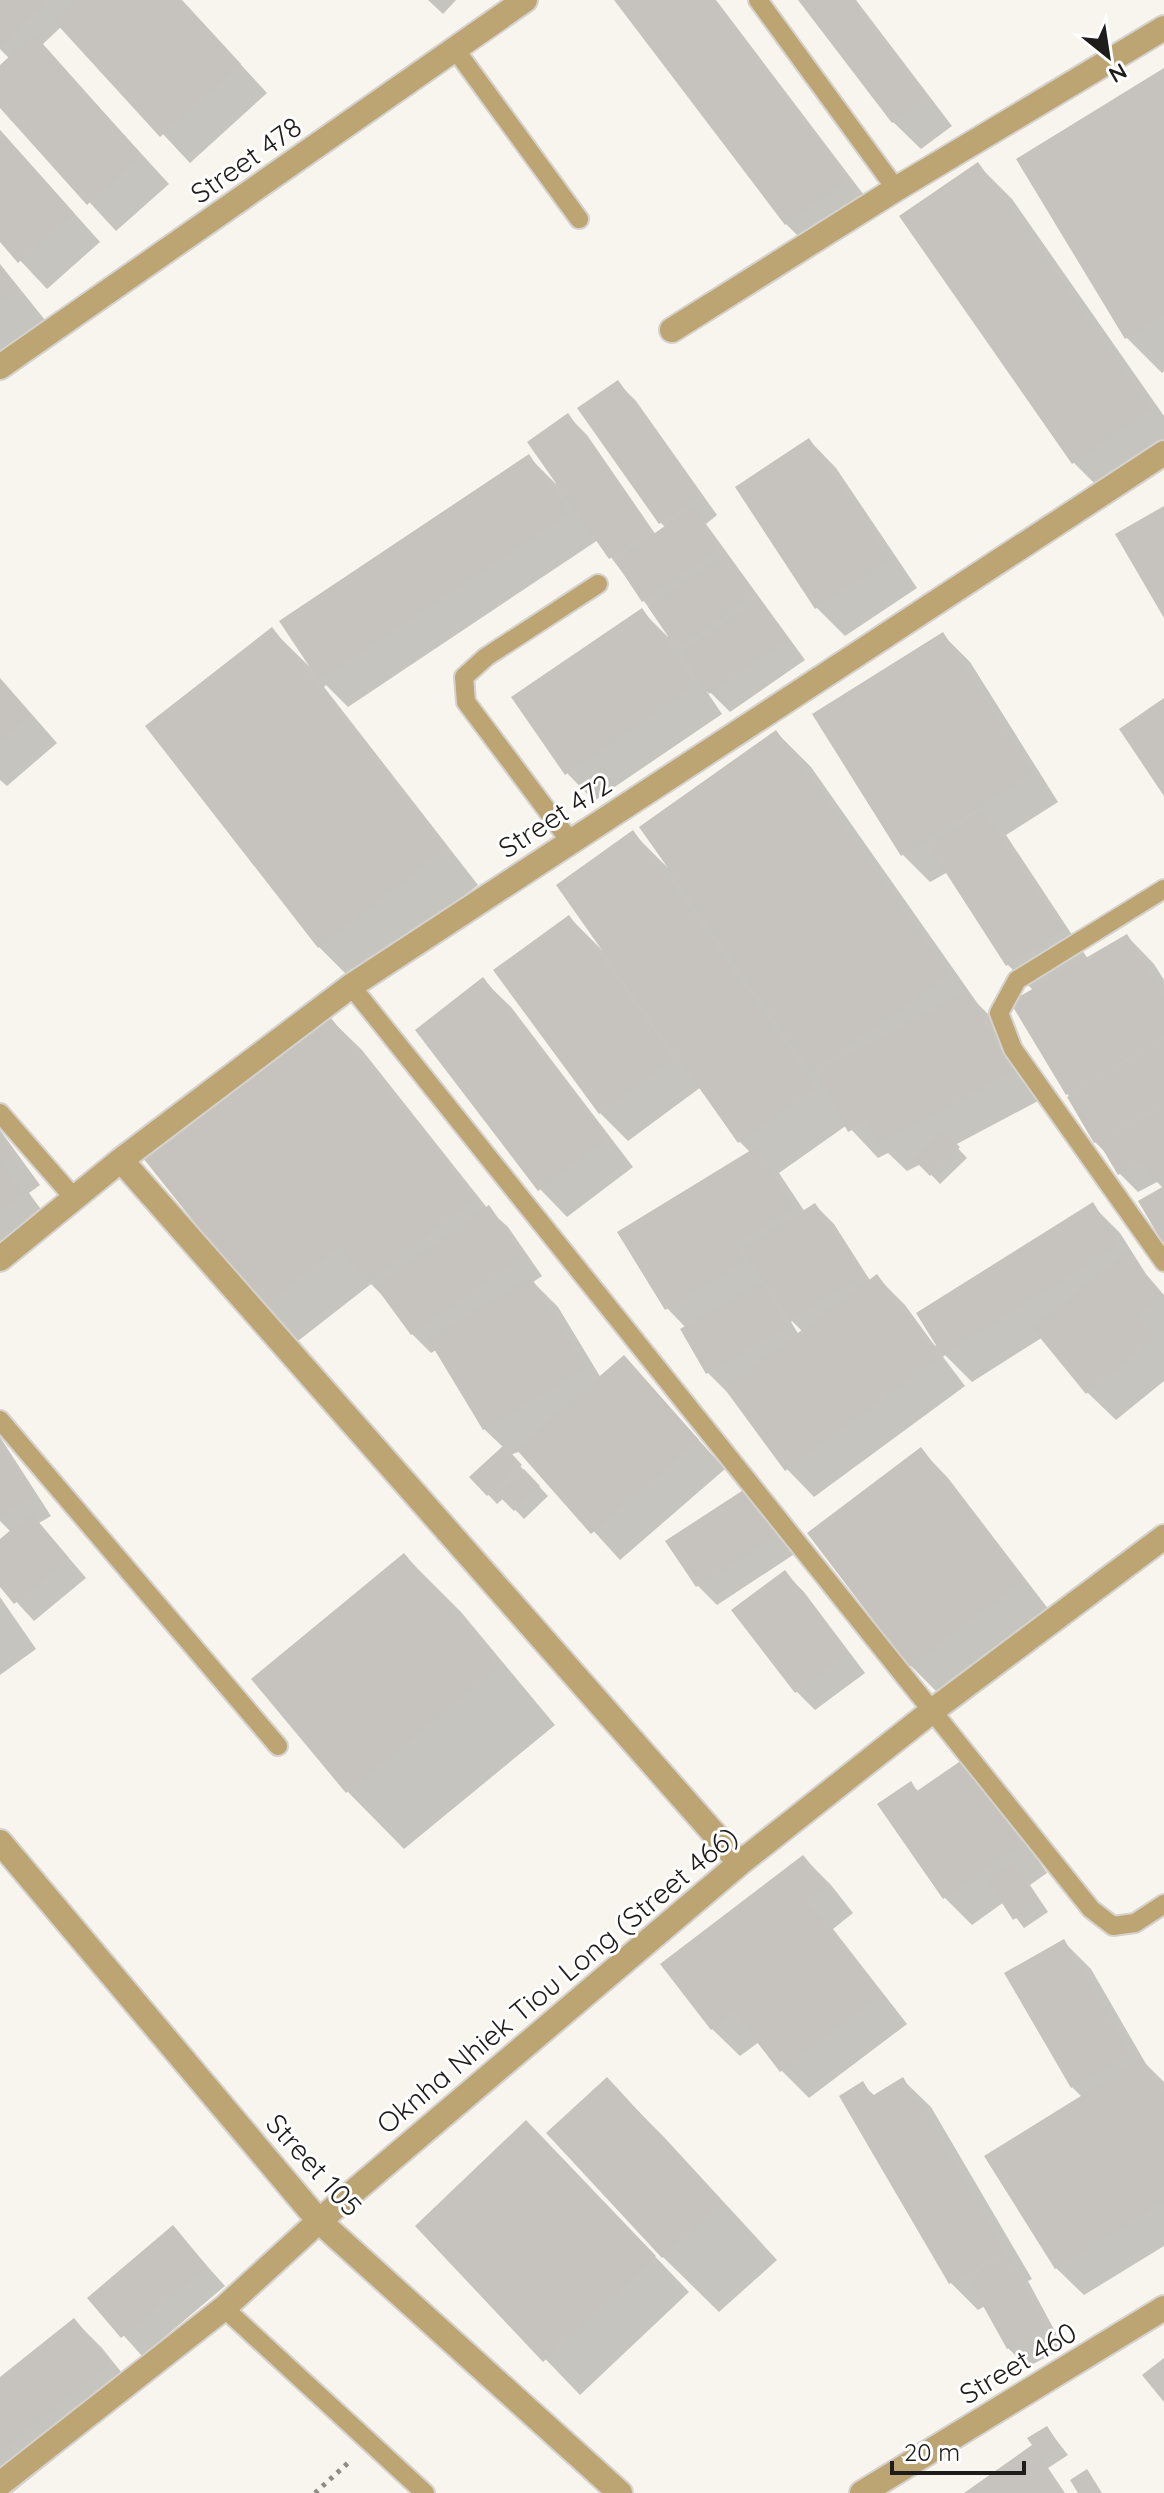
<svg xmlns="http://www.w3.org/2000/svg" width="1164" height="2493" font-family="Quicksand,sans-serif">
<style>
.shadow{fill:#0003;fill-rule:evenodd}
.building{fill:#c6c3be}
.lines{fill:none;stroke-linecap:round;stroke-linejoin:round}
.service-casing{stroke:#d5d2cd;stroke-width:22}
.minor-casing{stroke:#d5d2cd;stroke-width:28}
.tertiary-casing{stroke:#d5d2cd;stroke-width:28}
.path{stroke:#8f8c88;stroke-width:5;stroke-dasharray:4 6;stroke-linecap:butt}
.service{stroke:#bda573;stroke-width:18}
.minor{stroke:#bda573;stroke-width:24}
.tertiary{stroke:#bda573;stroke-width:24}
.labels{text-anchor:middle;stroke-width:6;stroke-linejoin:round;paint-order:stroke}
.street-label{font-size:28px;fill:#1e1d1b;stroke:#fff}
</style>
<rect width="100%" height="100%" fill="#f8f5ef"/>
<!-- shadow -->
<path class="shadow" d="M0,0H181L267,93L190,163L62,26L42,45L169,184L116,231L0,105V67L10,59L0,49Z
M428,0H456L443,14Z
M617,0H716L873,207L814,252L786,224Z
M801,0H856L952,126L921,149L893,122Z
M1164,70V371L1162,373L1127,338Z
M0,130L100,242L47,289L0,239Z
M977,164L1012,199L1164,416V459L1109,498L1074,463L902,217Z
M0,264L45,320L0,351Z
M617,382L636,401L717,515L706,524L805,660L730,712L709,691L707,692L722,714L594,801L567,773L641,610L668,637L670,636L598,540L348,707L326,685L324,687L478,885L354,982L319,947L272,630L311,668L528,456L556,484L558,483L568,416L587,435L656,535L666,528L661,523Z
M809,440L836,468L917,588L845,636L817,608L738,488Z
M943,635L970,662L1058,802L1006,835L1088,959L1127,936L1154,964L1164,980V1241L1163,1188L1157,1182L1138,1192L1119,1173L1109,1156L1095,1142L1067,1093L1034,991L1008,965L948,872L930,882L903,855Z
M0,678L57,743L7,786L0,780Z
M776,732L811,767L978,1004L995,1021L1038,1101L955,1145L967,1158L940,1184L921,1164L907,1171L888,1153L878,1158L847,1125L779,1173L805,1212L815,1205L834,1224L871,1282L877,1277L905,1305L935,1346L1092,1205L1120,1233L1146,1274L1164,1295V1381L1116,1420L1088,1393L1043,1337L972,1382L945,1355L943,1357L965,1386L814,1497L787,1469L729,1391L727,1392L708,1373L686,1328L667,1308L751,1153L739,1141L701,1087L628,1141L600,1113L569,917L602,950L603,948L633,833L668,868ZM792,1321L803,1332L799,1335L791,1322Z
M483,980L511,1007L633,1167L567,1217L540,1189Z
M327,1016L362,1050L488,1209L508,1227L542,1276L533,1282L558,1307L601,1378L624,1357L725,1469L620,1560L521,1451L510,1455L548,1496L524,1519L504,1498L497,1504L472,1477L504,1448L484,1429L436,1350L431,1353L412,1334L390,1303L371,1284L298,1341L263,1306Z
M0,1130L40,1185L29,1193L51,1223L0,1259Z
M0,1437L51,1516L39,1523L86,1578L34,1621L0,1584V1541L11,1532L0,1521Z
M921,1450L948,1478L1049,1610L939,1694L911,1666L810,1534Z
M748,1489L796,1553L717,1605L698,1586Z
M404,1555L461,1612L555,1725L404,1849L348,1792L254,1679Z
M785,1573L804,1592L865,1673L815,1710L796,1691Z
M0,1597L36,1649L0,1675Z
M962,1762L989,1790L1047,1873L1030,1885L1048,1912L1024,1928L1004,1902L972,1925L944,1897L911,1784L919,1792Z
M803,1857L831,1885L853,1913L833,1929L907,2024L809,2098L782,2071L759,2042L740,2056L712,2029Z
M1063,1941L1091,1969L1146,2064L1164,2082V2246L1084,2295L1056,2268L1082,2097L1072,2087Z
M607,2080L663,2136L777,2260L719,2312L663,2257Z
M903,2080L931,2107L1032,2279L1028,2281L1064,2348L1027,2367L1008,2348L985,2306L978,2310L950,2282L862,2084L875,2096Z
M561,2158L689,2292L580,2395L418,2226Z
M173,2228L225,2286L142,2356L90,2298Z
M74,2320L102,2348L137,2392L12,2493L0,2481V2380Z
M1047,2428L1068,2455L1048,2468L1065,2493H968L1035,2445Z"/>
<!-- building -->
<path class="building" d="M0,0H50L0,49Z
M77,0H182L241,64L160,137L54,21Z
M614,0H712L847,179L785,225Z
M798,0H852L925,97L892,123Z
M34,34L142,155L87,205L0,108V65Z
M1164,68V315L1125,339L1016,159Z
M0,130L74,213L18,263L0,242Z
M978,162L1151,409L1072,464L899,216Z
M0,268L19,291L0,304Z
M618,380L700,496L659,524L577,408Z
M568,413L650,530L609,559L527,442Z
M809,438L890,560L815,609L735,487Z
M529,454L569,514L319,681L279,621Z
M1164,506V618L1115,534Z
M692,507L720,548L642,602L615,561Z
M726,554L754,594L676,648L648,607Z
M759,599L787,640L709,694L681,653Z
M642,608L696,685L565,775L511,697Z
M272,627L445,849L318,948L145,726Z
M943,632L1032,774L901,856L812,714Z
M0,679L31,714L0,741Z
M1164,698V796L1119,729Z
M776,730L949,975L812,1072L639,827Z
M983,809L1062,931L1006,966L928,845Z
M633,830L816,1088L738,1143L556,885Z
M569,915L674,1059L599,1114L493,970Z
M1127,934L1164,997V1037L1066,1095L1010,1002Z
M483,977L607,1138L538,1191L415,1030Z
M967,991L1011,1073L877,1145L866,1123L848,1132L816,1072Z
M327,1013L474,1198L367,1283L339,1247L262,1307L143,1158Z
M1164,1040V1102L1094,1143L1067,1097Z
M1164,1105V1177L1154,1182L1142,1160L1118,1175L1099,1143Z
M943,1131L960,1147L930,1176L913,1159Z
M0,1138L14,1157L2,1165L24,1194L0,1212Z
M756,1147L793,1208L734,1244L744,1261L665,1310L617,1232Z
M1164,1186V1245L1138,1201Z
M1093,1202L1119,1245L942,1355L916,1313Z
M815,1203L862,1275L790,1321L743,1249Z
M489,1205L524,1256L411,1335L375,1286Z
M1126,1252L1162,1296L1138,1315L1156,1337L1086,1394L1032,1328Z
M877,1274L938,1358L785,1471L724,1388Z
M531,1277L586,1368L483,1430L428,1339Z
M762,1282L788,1327L706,1374L680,1329Z
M624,1355L699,1440L591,1534L516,1449Z
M0,1445L33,1496L0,1517Z
M504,1445L522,1465L487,1496L469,1477Z
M921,1447L1023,1581L909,1667L807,1533Z
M524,1469L540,1486L514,1511L497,1494Z
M748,1487L779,1534L696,1587L665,1541Z
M31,1513L69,1558L14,1604L0,1587V1539Z
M404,1553L499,1667L346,1793L251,1679Z
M785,1570L848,1653L795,1693L731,1610Z
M962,1760L1021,1844L943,1899L877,1804L911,1781L917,1791Z
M803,1855L827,1884L807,1900L881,1995L780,2072L734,2012L711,2030L660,1964Z
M1013,1862L1040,1902L1013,1920L987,1880Z
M1064,1939L1130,2054L1071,2088L1004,1973Z
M1142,2058L1164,2092V2201L1055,2269L984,2156Z
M607,2077L723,2203L662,2258L546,2133Z
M903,2077L1005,2251L949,2284L839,2096L863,2081L872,2096Z
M526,2120L656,2256L543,2362L415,2226Z
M173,2225L207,2266L121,2338L87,2298Z
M1007,2255L1046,2328L1007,2349L967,2277Z
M74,2318L111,2363L0,2452V2377Z
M1164,2358V2402L1142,2375Z
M1047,2426L1060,2446L1041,2458L1064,2493H964L1032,2445L1027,2438Z
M1087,2469L1102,2493H1078L1070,2480Z"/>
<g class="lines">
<defs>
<path id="service" d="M758,0L896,189
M455,49L579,219
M570,841L466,702L464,677L486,657L598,584
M1164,889L1017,980L999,1013L1013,1049L1164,1262
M351,986L1091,1909L1113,1926L1135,1923L1164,1904
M0,1113L74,1198
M0,1420L278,1746
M224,2308L425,2493"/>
<path id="minor" d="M672,330L896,189L1164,28
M0,367L525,0
M121,1160L740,1863
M0,1259L121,1160L351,986L1164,453
M319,2221L740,1863L932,1711L1164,1537
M862,2493L1164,2308"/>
<path id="tertiary" d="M0,1842L319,2221L620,2493
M0,2484L224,2308L319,2221"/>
</defs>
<!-- service casing -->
<use href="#service" class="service-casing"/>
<!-- minor casing -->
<use href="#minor" class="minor-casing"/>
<!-- tertiary casing -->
<use href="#tertiary" class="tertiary-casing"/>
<!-- path -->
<path class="path" d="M315,2493L349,2462"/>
<!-- service -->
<use href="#service" class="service"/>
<!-- minor -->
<use href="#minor" class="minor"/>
<!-- tertiary -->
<use href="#tertiary" class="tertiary"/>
</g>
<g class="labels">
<!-- street labels -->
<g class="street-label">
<text transform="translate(246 160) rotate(-35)" y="10">Street 478</text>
<text transform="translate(555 816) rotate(-33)" y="10">Street 472</text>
<text transform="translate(557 1980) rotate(-40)" y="10">Oknha Nhiek Tiou Long (Street 466)</text>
<text transform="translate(314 2165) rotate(48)" y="10">Street 105</text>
<text transform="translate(1018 2363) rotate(-31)" y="10">Street 460</text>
</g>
</g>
<!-- north arrow -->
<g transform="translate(1108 56) rotate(150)" stroke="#ffffff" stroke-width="6" paint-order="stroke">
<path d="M0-6L14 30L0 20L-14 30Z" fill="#1e1d1b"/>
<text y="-12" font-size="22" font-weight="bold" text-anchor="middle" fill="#1e1d1b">N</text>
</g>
<!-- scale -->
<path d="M892 2461v12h132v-12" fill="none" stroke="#1e1d1b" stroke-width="4"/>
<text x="904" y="2461" font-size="24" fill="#1e1d1b" stroke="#ffffff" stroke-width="6" paint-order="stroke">20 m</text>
</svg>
